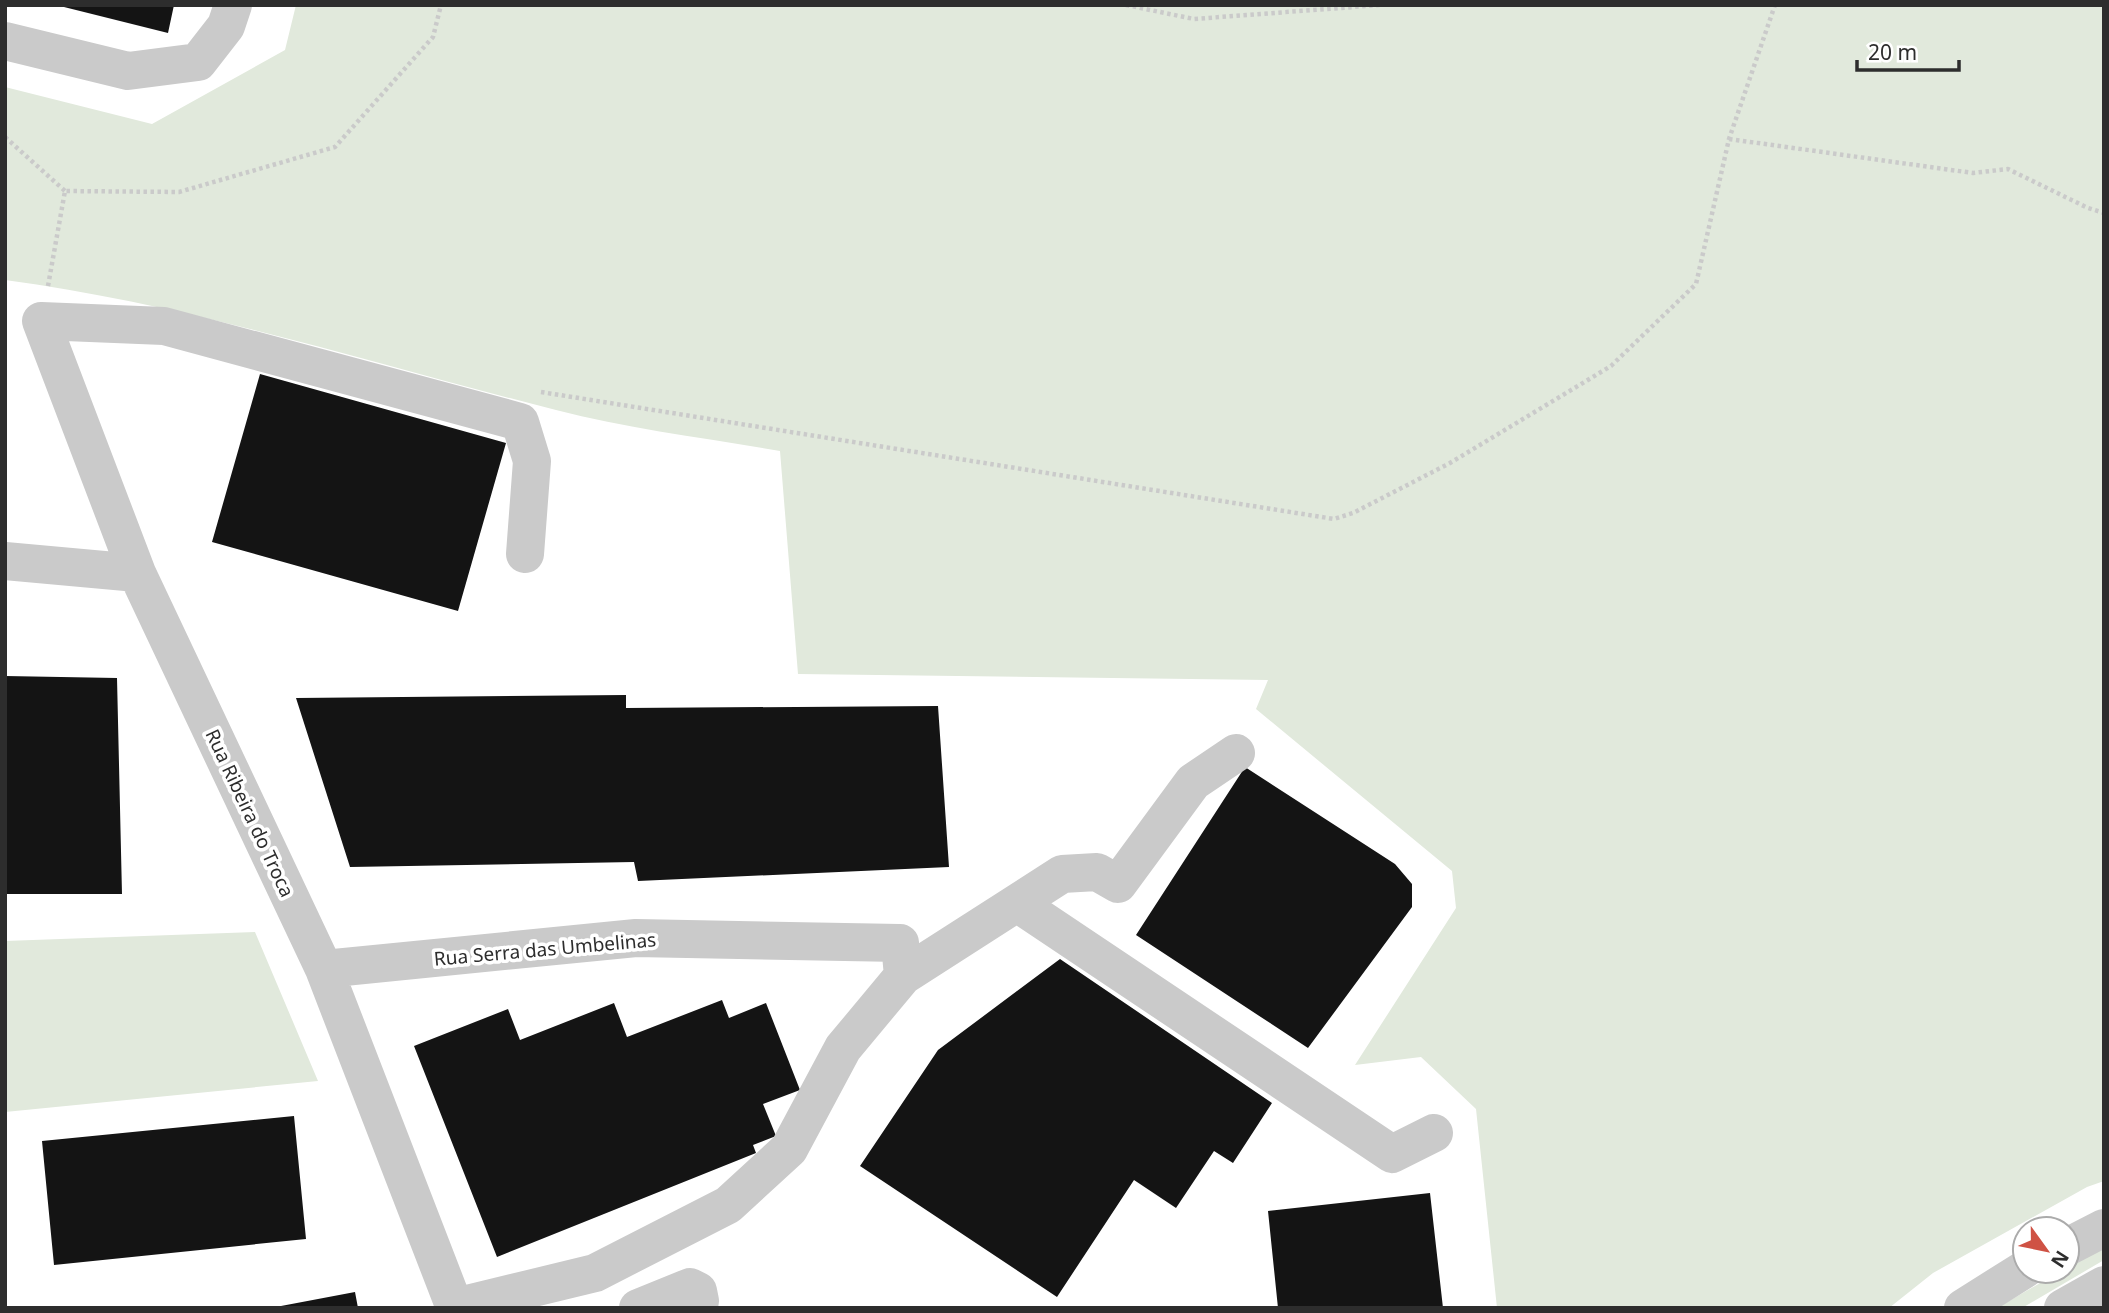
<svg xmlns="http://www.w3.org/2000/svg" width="2109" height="1313" font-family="'Noto Sans',sans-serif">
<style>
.green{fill:#e1e9dc}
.building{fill:#141414}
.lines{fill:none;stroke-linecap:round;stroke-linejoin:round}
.path{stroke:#cacaca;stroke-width:4.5;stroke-dasharray:3.5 3.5;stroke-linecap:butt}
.minor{stroke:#cacaca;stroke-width:38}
.labels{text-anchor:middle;stroke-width:7;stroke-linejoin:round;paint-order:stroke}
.street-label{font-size:19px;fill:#2d2d2d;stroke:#fff}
</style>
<rect width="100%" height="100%" fill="#fff"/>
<!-- green -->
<path class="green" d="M296,5H2104V1181L2087,1187L1933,1273L1889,1308H1497L1476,1109L1421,1057L1355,1065L1456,908L1452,871L1256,709L1268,680L798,674L780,451C706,438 629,429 556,410C374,364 192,305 5,280V87L152,124L285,50Z
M255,932L318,1081L5,1112V941Z
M2104,1247V1260L2022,1308H1997L2061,1271H2067V1267Z"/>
<!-- building -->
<path class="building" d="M56,5H174L168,33Z
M260,374L506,443L458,611L212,542Z
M5,676L117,678L122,894H5Z
M626,695V708L938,706L949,867L638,881L634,862L350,867L296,698Z
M1245,767L1395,864L1412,884V907L1308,1048L1136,935Z
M1060,959L1272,1103L1233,1163L1214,1151L1176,1208L1134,1180L1057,1297L860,1166L938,1050Z
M722,1000L729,1018L766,1003L800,1090L763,1104L776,1136L753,1145L756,1153L497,1257L414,1046L508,1009L520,1040L614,1003L627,1037Z
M294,1116L306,1239L54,1265L42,1141Z
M1430,1193L1443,1308H1278L1268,1211Z
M355,1292L358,1308H281V1306Z"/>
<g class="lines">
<!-- path -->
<path class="path" d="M1126,5L1194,19L1380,5
M5,137L65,191
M1729,139L1973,173L2008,169L2088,208L2104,213
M48,286L65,191L179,192L335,147L433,37L441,5
M541,392L1334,519L1353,513L1450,463L1611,366L1696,284L1729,139L1775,5"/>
<!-- minor -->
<path class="minor" d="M5,41L128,71L198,62L226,26L233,5
M5,561L137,573
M1017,903L1392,1154L1434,1133
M324,969L636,938L900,943L903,976
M2067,1247L2104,1228
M455,1307L595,1273L728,1205L789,1149L843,1048L903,976L1062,874L1097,872L1118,884L1193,782L1236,753
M455,1308L324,969L137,573L41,321L164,326L520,422L532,461L525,554
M638,1308L690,1287L698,1291L700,1301L696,1308
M1963,1308L2025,1269
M2063,1308L2104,1285"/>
</g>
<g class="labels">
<!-- street labels -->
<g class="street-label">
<text transform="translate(250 813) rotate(65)" y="7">Rua Ribeira do Troca</text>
<text transform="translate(545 949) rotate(-5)" y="7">Rua Serra das Umbelinas</text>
</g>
</g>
<!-- border -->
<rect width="2109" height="1313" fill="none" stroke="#2d2d2d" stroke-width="14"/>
<!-- north arrow -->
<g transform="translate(2046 1250) rotate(123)"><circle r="33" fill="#ffffff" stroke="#ababab" stroke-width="2"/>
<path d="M0-5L12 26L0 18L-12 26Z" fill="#cf5244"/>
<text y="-10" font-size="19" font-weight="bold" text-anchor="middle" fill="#2d2d2d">N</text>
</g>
<!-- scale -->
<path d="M1857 60v10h102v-10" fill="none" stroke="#2d2d2d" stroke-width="3.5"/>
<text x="1868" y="60" font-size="21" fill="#2d2d2d" stroke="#ffffff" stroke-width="5" paint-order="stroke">20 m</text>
</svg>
